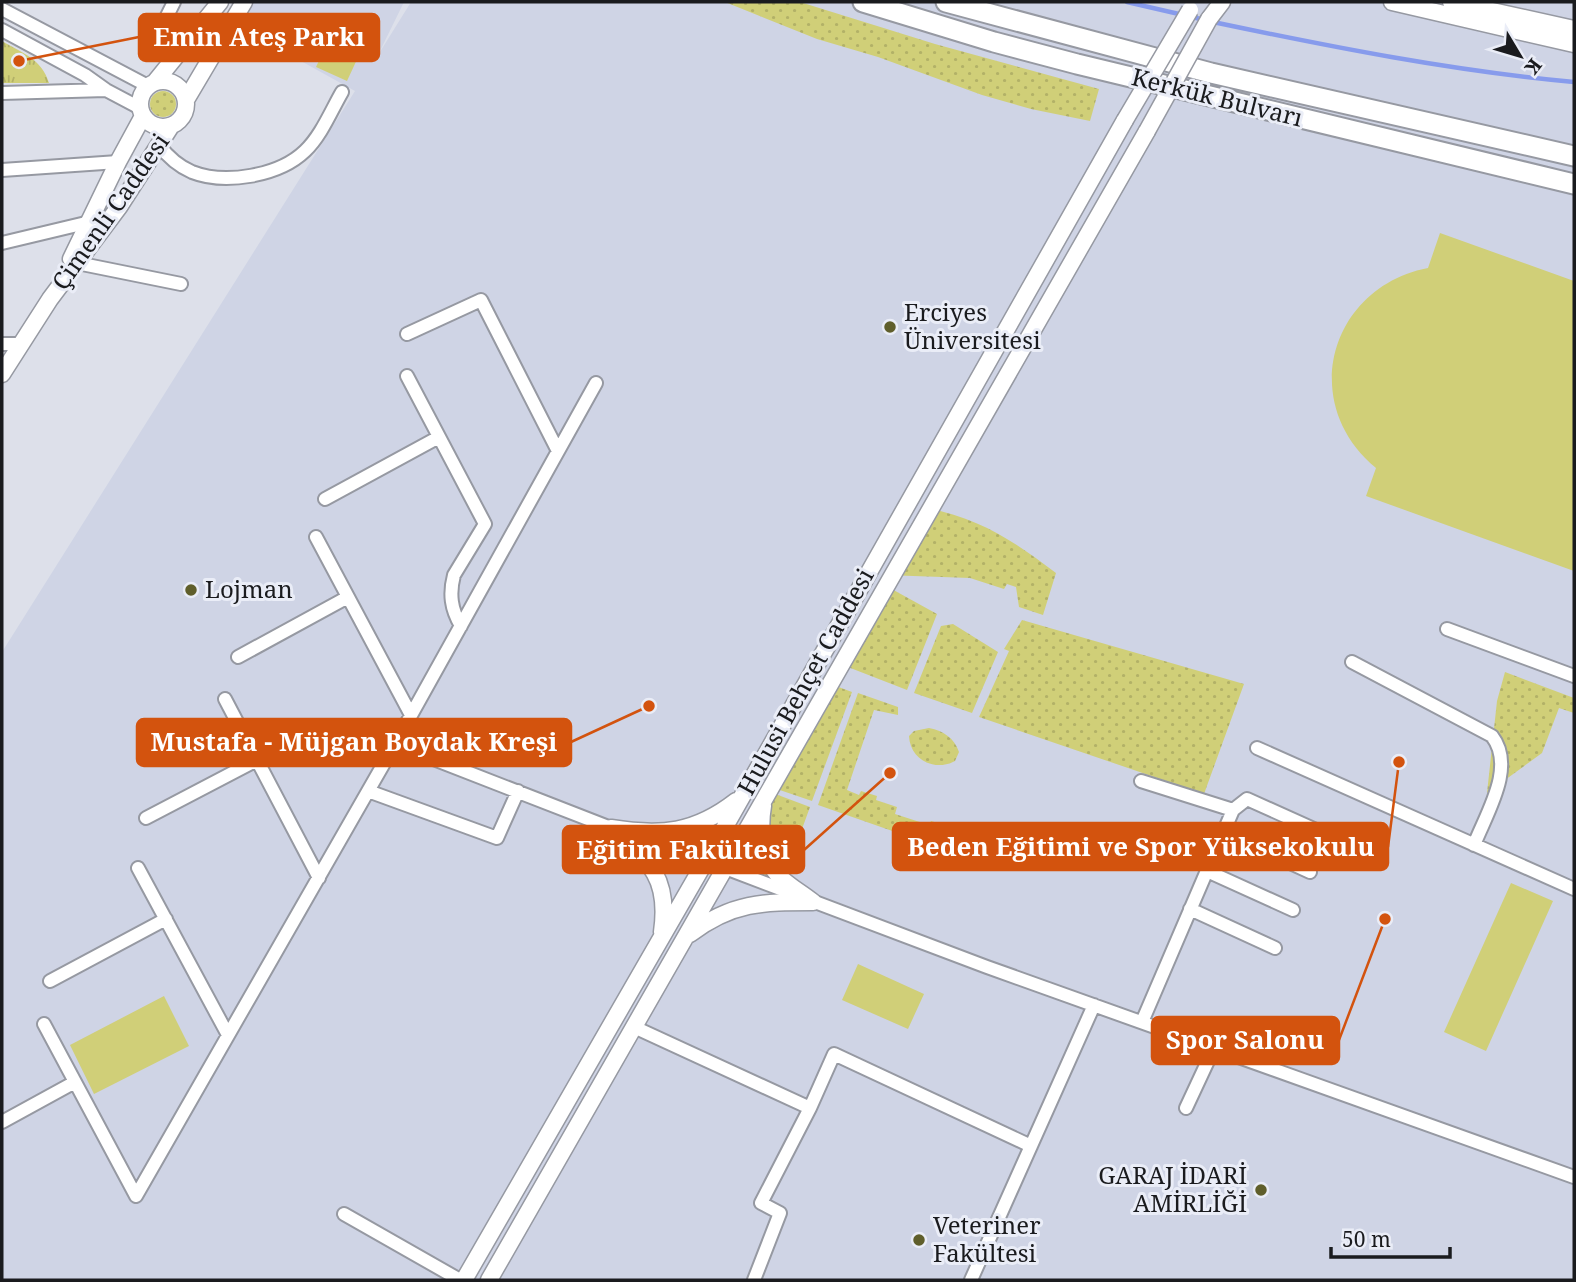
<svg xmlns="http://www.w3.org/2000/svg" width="1576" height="1282" font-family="'Noto Serif',serif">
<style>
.built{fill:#cfd4e5}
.grass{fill:url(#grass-dots)}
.park{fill:url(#park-tufts)}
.pitch{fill:#d0cf78}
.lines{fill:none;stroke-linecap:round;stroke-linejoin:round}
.stream{stroke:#879bec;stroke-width:4.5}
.minor-casing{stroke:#9699a2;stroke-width:16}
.tertiary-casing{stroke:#9699a2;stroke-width:19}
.primary-casing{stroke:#9699a2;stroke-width:23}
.minor{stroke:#fff;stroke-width:12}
.tertiary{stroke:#fff;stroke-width:16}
.primary{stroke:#fff;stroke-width:19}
.tertiary-bridge-casing{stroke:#9699a2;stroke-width:19;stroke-linecap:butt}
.tertiary-bridge{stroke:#fff;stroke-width:16}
.poi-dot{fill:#5f5e2b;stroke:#eaedf7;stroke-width:2.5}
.labels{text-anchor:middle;stroke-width:6;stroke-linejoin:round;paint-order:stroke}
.street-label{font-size:24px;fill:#1a1b1e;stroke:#eaedf7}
.poi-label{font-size:24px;fill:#1a1b1e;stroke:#eaedf7;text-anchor:start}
.leader{fill:none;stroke:#d3530e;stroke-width:2.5}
.callout-dot{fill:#d3530e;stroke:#eaedf7;stroke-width:2.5}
.callout{fill:#d3530e;stroke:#d3530e;stroke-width:2.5}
.callout-label{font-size:26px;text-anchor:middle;font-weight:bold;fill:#fff}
</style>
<defs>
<pattern id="grass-dots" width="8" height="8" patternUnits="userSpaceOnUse" patternTransform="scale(1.75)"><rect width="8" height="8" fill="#d0cf78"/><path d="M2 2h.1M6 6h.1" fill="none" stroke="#b2b167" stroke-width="1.8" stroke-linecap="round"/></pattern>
<pattern id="park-tufts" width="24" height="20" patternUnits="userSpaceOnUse" patternTransform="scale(1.75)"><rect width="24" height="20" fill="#d0cf78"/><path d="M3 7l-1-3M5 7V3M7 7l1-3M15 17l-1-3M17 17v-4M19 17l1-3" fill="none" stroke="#b2b167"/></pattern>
</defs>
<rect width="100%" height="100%" fill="#dde0ea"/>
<!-- built -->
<path class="built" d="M247,2H404L378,55L411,2H1574V1280H2V652L355,91L236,25Z"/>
<!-- grass -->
<path class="grass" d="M725,2H800L935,44L1099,89L1090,121L1031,109L982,95L878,57L817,39Z
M150 104a13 13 0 1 1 26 0a13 13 0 1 1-26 0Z
M923,507C979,518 1011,539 1056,573L1043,615L1019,607L1016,587L1007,584L1004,589L970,578L885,575Z
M879,582L937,614L907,690L835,662Z
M1022,620L1244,684L1204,794L979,717L1009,651L1004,649Z
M953,624L998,652L972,713L914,693L941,626Z
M1505,672L1574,698V713L1559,708L1542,753L1487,793L1497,701Z
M825,682L852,692L812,801L765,785Z
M858,693L898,707V715L874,710L847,790L859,795L861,791L877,796L876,800L897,807L895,814L929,825L931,821L959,830L960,828L987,847L981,862L818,805Z
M929,728C944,731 954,738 959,752L955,761C935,772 910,760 909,736L914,731Z
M762,789L810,807L782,884L745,870L735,860Z"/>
<!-- park -->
<path class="park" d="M2,41C22,53 42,59 49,83H2Z"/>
<!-- pitch -->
<path class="pitch" d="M335,26L366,40L347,81L316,67Z
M1440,233L1574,281V571L1366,496L1376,468C1297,403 1330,287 1428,268Z
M1511,883L1553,901L1486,1051L1444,1032Z
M858,964L924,994L908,1029L842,1000Z
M164,996L189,1046L94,1094L70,1045Z"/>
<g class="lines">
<!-- stream -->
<path class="stream" d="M1127,2L1205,20
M1213,22C1332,47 1453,71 1574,82"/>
<defs>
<path id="minor" d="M2,9L148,86
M165,20L174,2
M2,30L85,75L106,90L140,108
M2,93L106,90
M159,145C168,157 178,166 192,172C225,185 279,176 305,151C321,136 331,111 342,92
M2,170L118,162
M2,243L90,222
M77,263L181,284
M407,334L481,300L558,451
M2,344H22
M407,376L485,524L454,575C449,594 451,609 461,626
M325,499L439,437
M316,537L411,715
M1447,629L1574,676
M238,657L348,597
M1352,662L1492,736C1516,767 1487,812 1474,845
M225,699L319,878
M395,744L611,828L725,868L987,967L1574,1177
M1257,748L1574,889
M1141,781L1233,810
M368,791L497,838L518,791
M146,818L257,760
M1223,832L1310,872
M138,868L228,1035
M1207,871L1293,910
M1190,909L1275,948
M50,981L166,919
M1142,1022L1233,810L1247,799L1327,835
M44,1024L136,1196
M634,1027L810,1108L834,1054L1031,1146
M1186,1108L1214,1048
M2,1122L75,1082
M136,1196L395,744L596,383
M344,1214L460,1280
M754,1280L780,1213L761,1203L810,1108
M971,1280L1094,1005"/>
<path id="tertiary" d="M1392,2L1574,44
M1451,2L1574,29
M1209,19L1222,2
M140 104a23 23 0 1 1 46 0a23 23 0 1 1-46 0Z
M155,82L220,2
M186,100L244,2
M71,259L118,162L143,116
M2,374L50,299L119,207L171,126
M763,806C759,828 762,858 778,875C787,885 802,893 813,902
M611,828C661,836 695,833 736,801
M611,828C649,861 670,877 662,932
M690,934C732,902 763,902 813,902
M464,1280L705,862L1125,120
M489,1280L1147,131"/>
<path id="primary" d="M863,2L994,42L1077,64L1574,184
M946,2L1211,73L1574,156"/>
</defs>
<!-- minor casing -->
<use href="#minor" class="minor-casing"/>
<!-- tertiary casing -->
<use href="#tertiary" class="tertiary-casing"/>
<!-- primary casing -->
<use href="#primary" class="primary-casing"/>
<!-- minor -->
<use href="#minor" class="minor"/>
<!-- tertiary -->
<use href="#tertiary" class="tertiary"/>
<!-- primary -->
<use href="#primary" class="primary"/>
<defs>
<path id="tertiary-bridge" d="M1125,120L1190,10
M1147,131L1209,19"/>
</defs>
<!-- tertiary-bridge casing -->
<use href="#tertiary-bridge" class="tertiary-bridge-casing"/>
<!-- tertiary-bridge -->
<use href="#tertiary-bridge" class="tertiary-bridge"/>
</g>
<!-- markers -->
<g class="poi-dot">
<circle cx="890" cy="327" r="7"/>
<circle cx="191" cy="590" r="7"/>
<circle cx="1261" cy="1190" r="7"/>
<circle cx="919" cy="1240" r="7"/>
</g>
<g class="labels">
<!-- street labels -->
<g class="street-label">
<text transform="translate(1217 98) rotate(14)" y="8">Kerkük Bulvarı</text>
<text transform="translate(111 212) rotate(-55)" y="8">Çimenli Caddesi</text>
<text transform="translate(806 682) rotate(-61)" y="8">Hulusi Behçet Caddesi</text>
</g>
<!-- poi labels -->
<g class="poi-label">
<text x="904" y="321">Erciyes<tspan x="904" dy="28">Üniversitesi</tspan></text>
<text x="205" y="598">Lojman</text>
<text x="1247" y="1184" text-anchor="end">GARAJ İDARİ<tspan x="1247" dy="28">AMİRLİĞİ</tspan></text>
<text x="933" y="1234">Veteriner<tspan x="933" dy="28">Fakültesi</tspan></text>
</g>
</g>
<!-- callouts -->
<path class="leader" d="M19 61L139 37M649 706L571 742M1399 762L1388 847M890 773L804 850M1385 919L1339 1040"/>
<g class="callout-dot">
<circle cx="19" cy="61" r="7"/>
<circle cx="649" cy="706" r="7"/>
<circle cx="1399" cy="762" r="7"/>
<circle cx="890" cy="773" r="7"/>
<circle cx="1385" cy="919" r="7"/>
</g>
<g class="callout">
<rect x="139" y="14" width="240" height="47" rx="7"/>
<rect x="137" y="719" width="434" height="47" rx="7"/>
<rect x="893" y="823" width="495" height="47" rx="7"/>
<rect x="563" y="826" width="241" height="47" rx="7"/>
<rect x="1152" y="1017" width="187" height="47" rx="7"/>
</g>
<g class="callout-label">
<text x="259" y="46">Emin Ateş Parkı</text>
<text x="354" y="751">Mustafa - Müjgan Boydak Kreşi</text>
<text x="1141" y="856">Beden Eğitimi ve Spor Yüksekokulu</text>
<text x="683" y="859">Eğitim Fakültesi</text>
<text x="1245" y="1049">Spor Salonu</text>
</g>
<!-- border -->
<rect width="1576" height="1282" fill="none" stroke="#1a1b1e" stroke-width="7"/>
<!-- north arrow -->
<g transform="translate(1520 56) rotate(128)" stroke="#eaedf7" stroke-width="5" paint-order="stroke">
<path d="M0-5L12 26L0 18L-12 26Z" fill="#1a1b1e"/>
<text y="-10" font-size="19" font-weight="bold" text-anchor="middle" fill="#1a1b1e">K</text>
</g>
<!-- scale -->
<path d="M1331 1247v10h119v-10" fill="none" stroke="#1a1b1e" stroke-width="3.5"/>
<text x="1342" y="1247" font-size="21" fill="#1a1b1e" stroke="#eaedf7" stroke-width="5" paint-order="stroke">50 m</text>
</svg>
